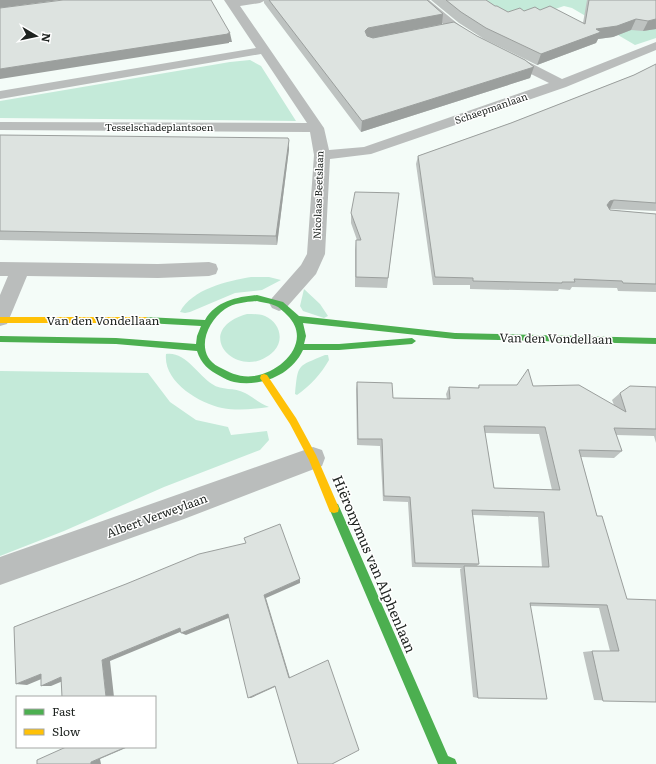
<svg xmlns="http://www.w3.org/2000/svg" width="656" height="764" font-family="Literata,serif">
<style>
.green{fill:#c4ead9}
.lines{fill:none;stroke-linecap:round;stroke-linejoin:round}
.street{fill:#babdbc;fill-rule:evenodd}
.fast{fill:#4caf50;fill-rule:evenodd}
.slow{fill:#ffc107;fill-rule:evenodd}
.wall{fill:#bec3c1;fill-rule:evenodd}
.shaded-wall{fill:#9b9f9d}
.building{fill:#dde3e0;stroke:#9b9f9d;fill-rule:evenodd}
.labels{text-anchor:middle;stroke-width:3;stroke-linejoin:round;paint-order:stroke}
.far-street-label{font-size:10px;fill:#1d221f;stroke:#fff}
.street-label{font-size:12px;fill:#1d221f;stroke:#fff}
.near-street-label{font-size:14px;fill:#1d221f;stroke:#fff}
</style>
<rect width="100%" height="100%" fill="#f4fcf8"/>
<!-- green -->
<path class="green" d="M476,0H656V38L635,45L572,8L564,6L510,24Z
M250,60L261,66L296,121L0,118V101L230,62Z
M251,277H269L281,280L262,290L235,293L190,312L185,313L180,312C192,289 227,281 251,277Z
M304,289L320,304L328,316L324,318L303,311L300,306Z
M247,314C253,314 259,314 265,316C279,322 285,339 274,351C240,385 188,331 247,314Z
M166,354C185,351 198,375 212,384C222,391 234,387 245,393C253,397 260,404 269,407C254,409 238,411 222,408C199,403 163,382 166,354Z
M325,355H328L329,360C321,374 311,385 297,395L295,394C298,363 297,367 325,355Z
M0,371L148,373L170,402L196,420L228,427L231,435L267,431L269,440L260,450L164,487L64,531L0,556Z"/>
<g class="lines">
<!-- street -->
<path class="street" d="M224,0H266L260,3L240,6L324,128L329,150L364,147L549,83L501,59L500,56L501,53H511L562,79L656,42V50L566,87L371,154L330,159L325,254L316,274L286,308L279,311L272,308L269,303L272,298L301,265L307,254L314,155L310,132L0,130V122L307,123L261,54L0,99V91L256,48Z
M416,0H429L458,24L479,39L477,42H469L450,30Z
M0,262L158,264L209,262L216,264L218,269L216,274L209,276L158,278L27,276L7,324L0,326V295L8,276H0Z
M313,447L322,450L325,458L322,466L184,519L0,585V557Z"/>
<!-- fast -->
<path class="fast" d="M257,295L283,302L299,316L455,333L656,338V344L455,339L303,323L306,336L304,344H339L412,338L416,341L412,344L339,350H303C291,376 260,387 234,382C229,381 224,378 220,376C209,370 201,364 197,351L116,344L0,342V336L116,338L196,344L197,336L201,326L146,323L142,320L146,317L205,320C216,301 237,297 257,295ZM257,301C264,303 271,303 278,307C281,309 284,312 287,315C313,340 283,372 254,376C241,378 230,373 219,367C194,354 206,322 225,309C234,303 246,302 257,301Z
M334,503L338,504L448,756L455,759L457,764H438L329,508L330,504Z"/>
<!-- slow -->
<path class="slow" d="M0,317H146L150,320L146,323H0Z
M264,374L267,375L296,418L316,455L339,508L338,512L334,513L330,512L309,460L290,424L260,378L261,375Z"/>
</g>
<!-- wall -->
<path class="wall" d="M264,0H427L442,24L477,36L534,67L530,78L361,132L264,3Z
M431,0H486L495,6L508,12L540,10L583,23L587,0H656V29L643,31L631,30L613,37L598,39L596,43L537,65L484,39L459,23Z
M656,64V211L609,209L610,210L656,214V292L618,291L617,288L572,287L570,290L559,289L558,291L470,289V285H433L416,164L418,156L511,123L634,75Z
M0,135L289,149L277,245L0,240Z
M399,193L387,288L355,287V250L356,240H357L351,223V213Z
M357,382L393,398L447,399L446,394L449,387L478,388L479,385L533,386L614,405L612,400L620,393L656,387V443L654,436L616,435L622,451L614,458L581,457L597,516L656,702L594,700L583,652L592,651H610L599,608L531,606L478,698L473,697L460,569L462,568L412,567L408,502L383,501L380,446L357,445L356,389ZM485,433L539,434L552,490L494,488ZM473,515L538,517L542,567L477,566L479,564Z"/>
<!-- shaded-wall -->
<path class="shaded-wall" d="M0,0H60L0,8Z
M443,14L442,24L368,39L365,31L368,28Z
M636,19L631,30L613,37L598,39L596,43L537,65L541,54L596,29Z
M656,19V29L643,31L648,21Z
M230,33L232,42H229V43L0,79V69Z
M534,67L530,78L361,132L362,121Z
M289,140V149L277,245L276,236Z
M614,200L610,209L606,210L607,205L610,201Z
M300,579V583L266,598L290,678H289L264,595Z
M228,614L231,617L186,635L181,633Z
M180,628L185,630L110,661L114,697H106L102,660Z
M41,674L51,675L27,685L16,684Z
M61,677L70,678L51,686H41Z
M275,686H277L251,698H248Z
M126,747H128L100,759L101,764H91V762Z"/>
<!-- building -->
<path class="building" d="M63,0H211L215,7L230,33H228V34L0,69V8Z
M269,0H427L443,14L368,28L365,31L367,36L373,38L454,22L477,36L525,60L534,67L362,121Z
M446,0H486L495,6H497L508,12L520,8L524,11L535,7L540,10L550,6L585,24L589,0H656V19L648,21L636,19L617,26L596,29L601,32L541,54L486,28L461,12Z
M656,64V203L614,200L610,201L607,205L610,210L656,214V284L623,283L622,281L574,279L575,282H562V283L473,281V278L435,277L418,156L511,123L634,75Z
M0,135L288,138L289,140L276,236L0,231Z
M355,192L399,193L388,278L356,277V240H361L351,213Z
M528,369L533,386L579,385L626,412L620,393L630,386L656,387V429L614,428L622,451L579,450L597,516H602L627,599L656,600V702L603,701L592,651H619L607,605L530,603L547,699L478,698L464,566L549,567L544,512L472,510L479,564L415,563L410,497L384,496L382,439H358L357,382L392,383L393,398L450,399L449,387L479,388V385H517ZM484,426L545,427L560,490L494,488Z
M280,524L300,579L264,595L289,678L328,660L359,750L332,764H298L275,686L248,698L228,614L181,633L180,628L102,660L106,697H62L61,677L41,686V674L16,684L14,627L126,584L199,554L246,543L244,538Z
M66,747H126L91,762V764H37V760Z"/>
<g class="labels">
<!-- far-street labels -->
<g class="far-street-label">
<text transform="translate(491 108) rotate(-19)" y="4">Schaepmanlaan</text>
<text x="159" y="131">Tesselschadeplantsoen</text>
<text transform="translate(318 195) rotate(-88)" y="4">Nicolaas Beetslaan</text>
</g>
<!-- street labels -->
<g class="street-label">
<text x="103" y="325">Van den Vondellaan</text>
<text transform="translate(556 339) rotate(1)" y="4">Van den Vondellaan</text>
<text transform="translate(157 516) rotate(-20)" y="4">Albert Verweylaan</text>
</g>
<!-- near-street labels -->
<g class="near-street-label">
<text transform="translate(374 564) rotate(67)" y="5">Hiëronymus van Alphenlaan</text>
</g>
</g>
<!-- legend -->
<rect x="16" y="696" width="140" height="52" fill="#ffffff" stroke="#a5a7a5"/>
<rect x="24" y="709" width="20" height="6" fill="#4caf50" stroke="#a5a7a5"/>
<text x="52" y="716" font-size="12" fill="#1d221f">Fast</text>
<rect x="24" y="729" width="20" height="6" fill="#ffc107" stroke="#a5a7a5"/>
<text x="52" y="736" font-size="12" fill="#1d221f">Slow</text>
<!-- north arrow -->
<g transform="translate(36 36) rotate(99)" stroke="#ffffff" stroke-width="3" paint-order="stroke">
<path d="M0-3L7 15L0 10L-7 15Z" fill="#1d221f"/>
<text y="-6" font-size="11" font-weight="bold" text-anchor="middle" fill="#1d221f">N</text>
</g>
</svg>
